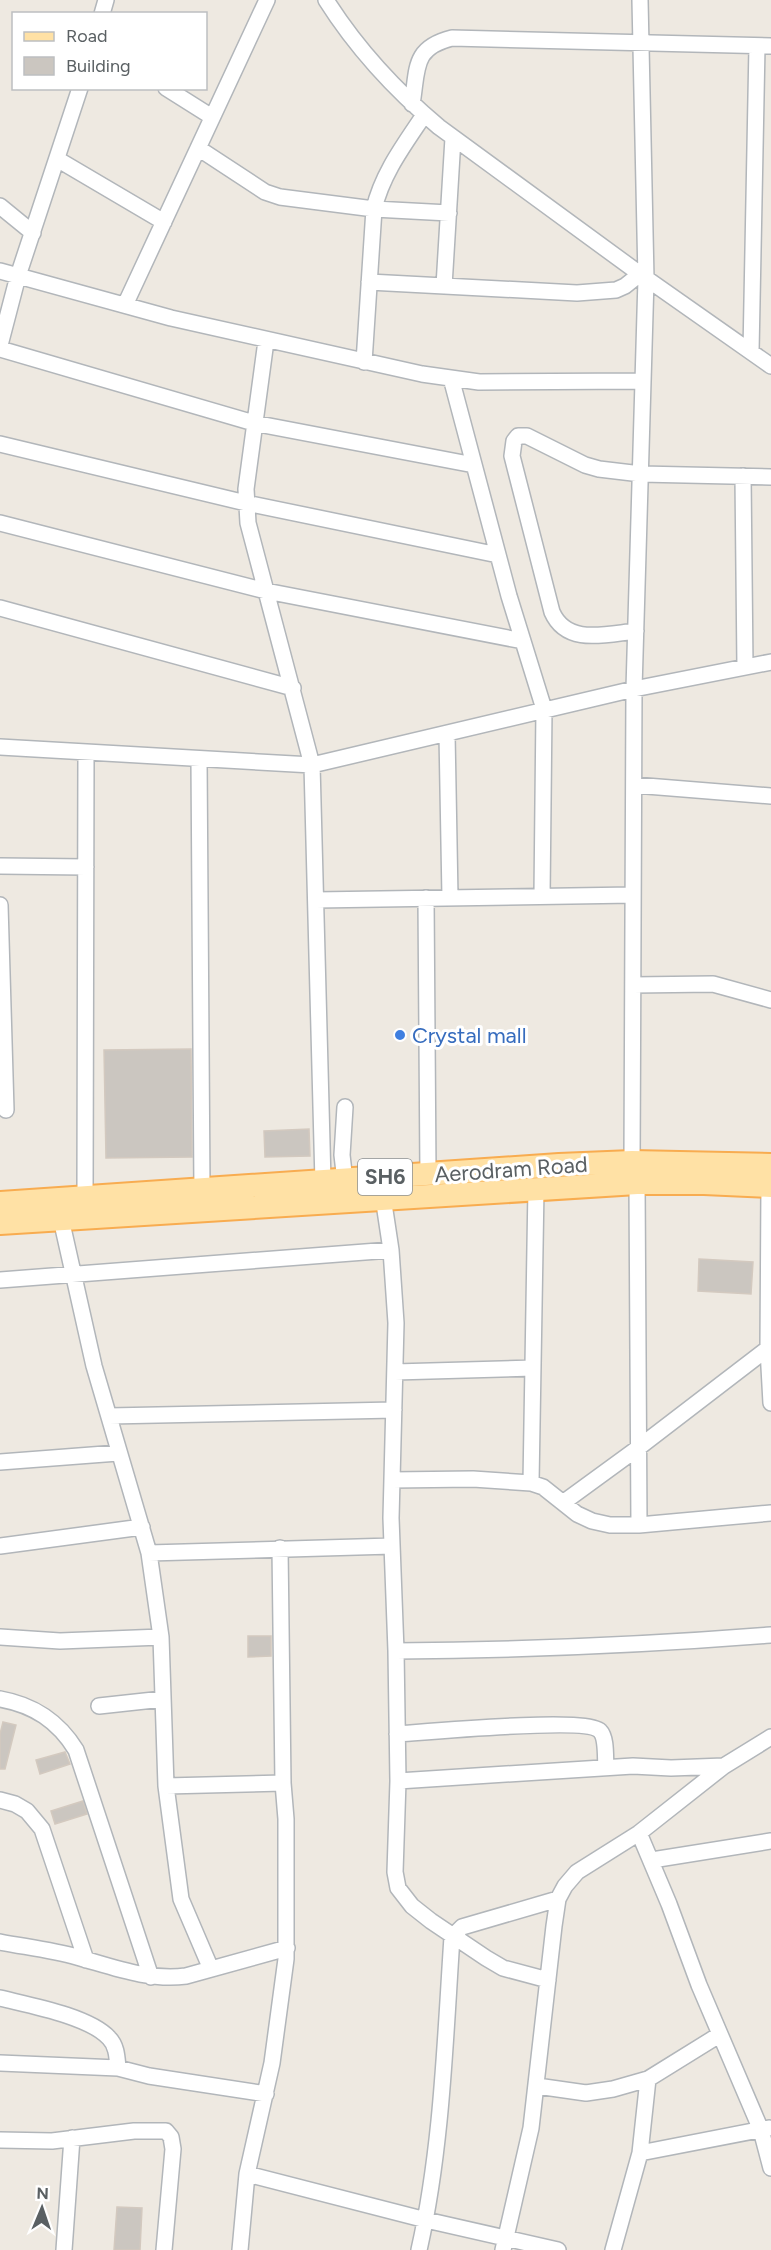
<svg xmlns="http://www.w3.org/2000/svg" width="771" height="2250" font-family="Figtree,sans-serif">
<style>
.building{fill:#cbc6c0;stroke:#d3c9bf;stroke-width:1.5}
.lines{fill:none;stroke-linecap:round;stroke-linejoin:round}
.street-casing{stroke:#b2b6ba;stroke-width:18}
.primary-casing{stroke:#f8ac50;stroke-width:26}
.street{stroke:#fff;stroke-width:15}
.primary{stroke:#ffe1a5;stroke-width:22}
.shop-dot{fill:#3f7fe0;stroke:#fff;stroke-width:2}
.labels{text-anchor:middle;stroke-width:6;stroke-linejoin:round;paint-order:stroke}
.shield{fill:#fff;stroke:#8c9092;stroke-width:1.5}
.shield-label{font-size:21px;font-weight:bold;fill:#5a6063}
.shop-label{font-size:22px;fill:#366cbe;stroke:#fff;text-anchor:start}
.street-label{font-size:22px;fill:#5a6063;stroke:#fff}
</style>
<rect width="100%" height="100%" fill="#eee9e1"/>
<!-- building -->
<path class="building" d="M191,1049L192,1157L106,1158L104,1050Z
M309,1129L310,1156L265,1157L264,1131Z
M699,1259L753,1262L751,1294L698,1291Z
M248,1636H271V1656L248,1657Z
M3,1722L16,1725L5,1769H0V1734Z
M65,1752L70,1764L40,1774L36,1760Z
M83,1801L87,1814L55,1824L51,1811Z
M117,2207L142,2208L140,2250H114Z"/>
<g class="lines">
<defs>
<path id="street" d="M326,0C357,49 395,90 439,127L640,274L771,366
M102,14L106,0
M166,88L212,117
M412,104C418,69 412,48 452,38L771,46
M198,148L265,192L280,197L374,209L449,213
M57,159L164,222
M0,206L33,233
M0,271L171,318L422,374L479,382L643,381
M369,282L577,293L616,290L625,286L640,274
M444,286L453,138
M125,305L267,0
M266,341L246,489L248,523L312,765L323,1182
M0,345L18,276L80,88
M0,349L254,423L474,465
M751,352L757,46
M364,362L374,209C382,174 404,145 424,115
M451,378L509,596L544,709L542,896
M0,444L246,503L498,555
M743,476L745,667
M0,523L266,591L523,641
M0,608L293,688
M636,631C606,634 567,646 552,612L512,456L514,441L518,436H527L585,465L599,469L641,474L771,477
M447,734L450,897
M0,747L312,765L634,689L771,662
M199,759L202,1190
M634,785L771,796
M0,866L86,867
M426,898L428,1174
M316,900L633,895
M0,905L6,1110
M633,985L713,984L771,1000
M345,1107L342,1155L345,1181
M632,1162L634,689L646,279L640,0
M637,1183L639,1525
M769,1186L768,1349L771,1403
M383,1197L391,1250L396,1323L391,1518L396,1651L398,1781L395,1872L398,1888L412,1906L431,1921L486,1958L503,1968L548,1980
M85,1198L86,752
M61,1219L94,1366L149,1553L161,1637L166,1786L181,1899L211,1969
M0,1280L391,1250
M395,1372L533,1368
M109,1416L394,1410
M0,1462L118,1453
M392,1480L473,1479L531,1483L543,1487L577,1514L592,1521L610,1525H639L771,1513
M531,1483L536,1188
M564,1502L638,1448L771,1346
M0,1546L142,1527
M149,1553L392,1546
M0,1637L60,1641L161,1637
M396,1651C521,1650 646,1645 771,1635
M0,1699C34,1705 58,1721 76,1750L151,1977
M99,1706L163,1699
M397,1734C426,1732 587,1717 600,1731C607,1738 605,1759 606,1768
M398,1781L633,1766L671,1768L724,1766
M166,1786L283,1783
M0,1800L15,1804L27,1811L42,1829L86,1960
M639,1833L669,1904L699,1985L761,2130L771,2168
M652,1860L771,1841
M0,1942C26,1947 52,1950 77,1957C113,1967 149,1981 186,1976L287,1948
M0,1998C28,2005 89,2016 109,2038C117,2046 117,2058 118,2068
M0,2063L118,2068L149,2076L266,2094
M537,2086L586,2093L613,2089L648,2079L719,2035
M0,2140L52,2141L134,2131H166L171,2137L173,2149L164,2250
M640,2153L769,2128
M247,2174L426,2220L558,2250
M64,2250L72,2138
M240,2250L247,2174L272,2063L286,1959V1819L283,1783L280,1548
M419,2250C442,2148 445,2041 452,1937L462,1927L558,1899
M503,2250L531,2128L554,1926L558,1899L565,1886L577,1872L639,1833L724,1766L771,1737
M613,2250L640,2153L648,2079"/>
<path id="primary" d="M0,1203L559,1165L632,1162L771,1165
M0,1223L637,1183H704L771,1186"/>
</defs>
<!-- street casing -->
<use href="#street" class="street-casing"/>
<!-- primary casing -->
<use href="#primary" class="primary-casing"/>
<!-- street -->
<use href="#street" class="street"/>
<!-- primary -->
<use href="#primary" class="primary"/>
</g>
<!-- markers -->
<circle class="shop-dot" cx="400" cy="1035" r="6"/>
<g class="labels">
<!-- shield labels -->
<rect class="shield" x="358" y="1159" width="54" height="36" rx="4.5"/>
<g class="shield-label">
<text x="385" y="1184">SH6</text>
</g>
<!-- shop labels -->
<g class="shop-label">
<text x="412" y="1043">Crystal mall</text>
</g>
<!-- street labels -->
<g class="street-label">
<text transform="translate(511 1169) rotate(-4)" y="8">Aerodram Road</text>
</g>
</g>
<!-- legend -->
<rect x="12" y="12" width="195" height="78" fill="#ffffff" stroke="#bdbfc1" stroke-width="1.5"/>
<rect x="24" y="32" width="30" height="9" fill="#ffe1a5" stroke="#bdbfc1" stroke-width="1.5"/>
<text x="66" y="42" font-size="18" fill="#5a6063">Road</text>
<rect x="24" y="57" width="30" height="18" fill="#cbc6c0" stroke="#bdbfc1" stroke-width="1.5"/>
<text x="66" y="72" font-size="18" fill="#5a6063">Building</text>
<!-- north arrow -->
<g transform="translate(42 2208) rotate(2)" stroke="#ffffff" stroke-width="4.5" paint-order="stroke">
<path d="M0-4.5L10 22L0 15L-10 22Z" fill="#5a6063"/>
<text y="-9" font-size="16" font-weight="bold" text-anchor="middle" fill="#5a6063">N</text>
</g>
</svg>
